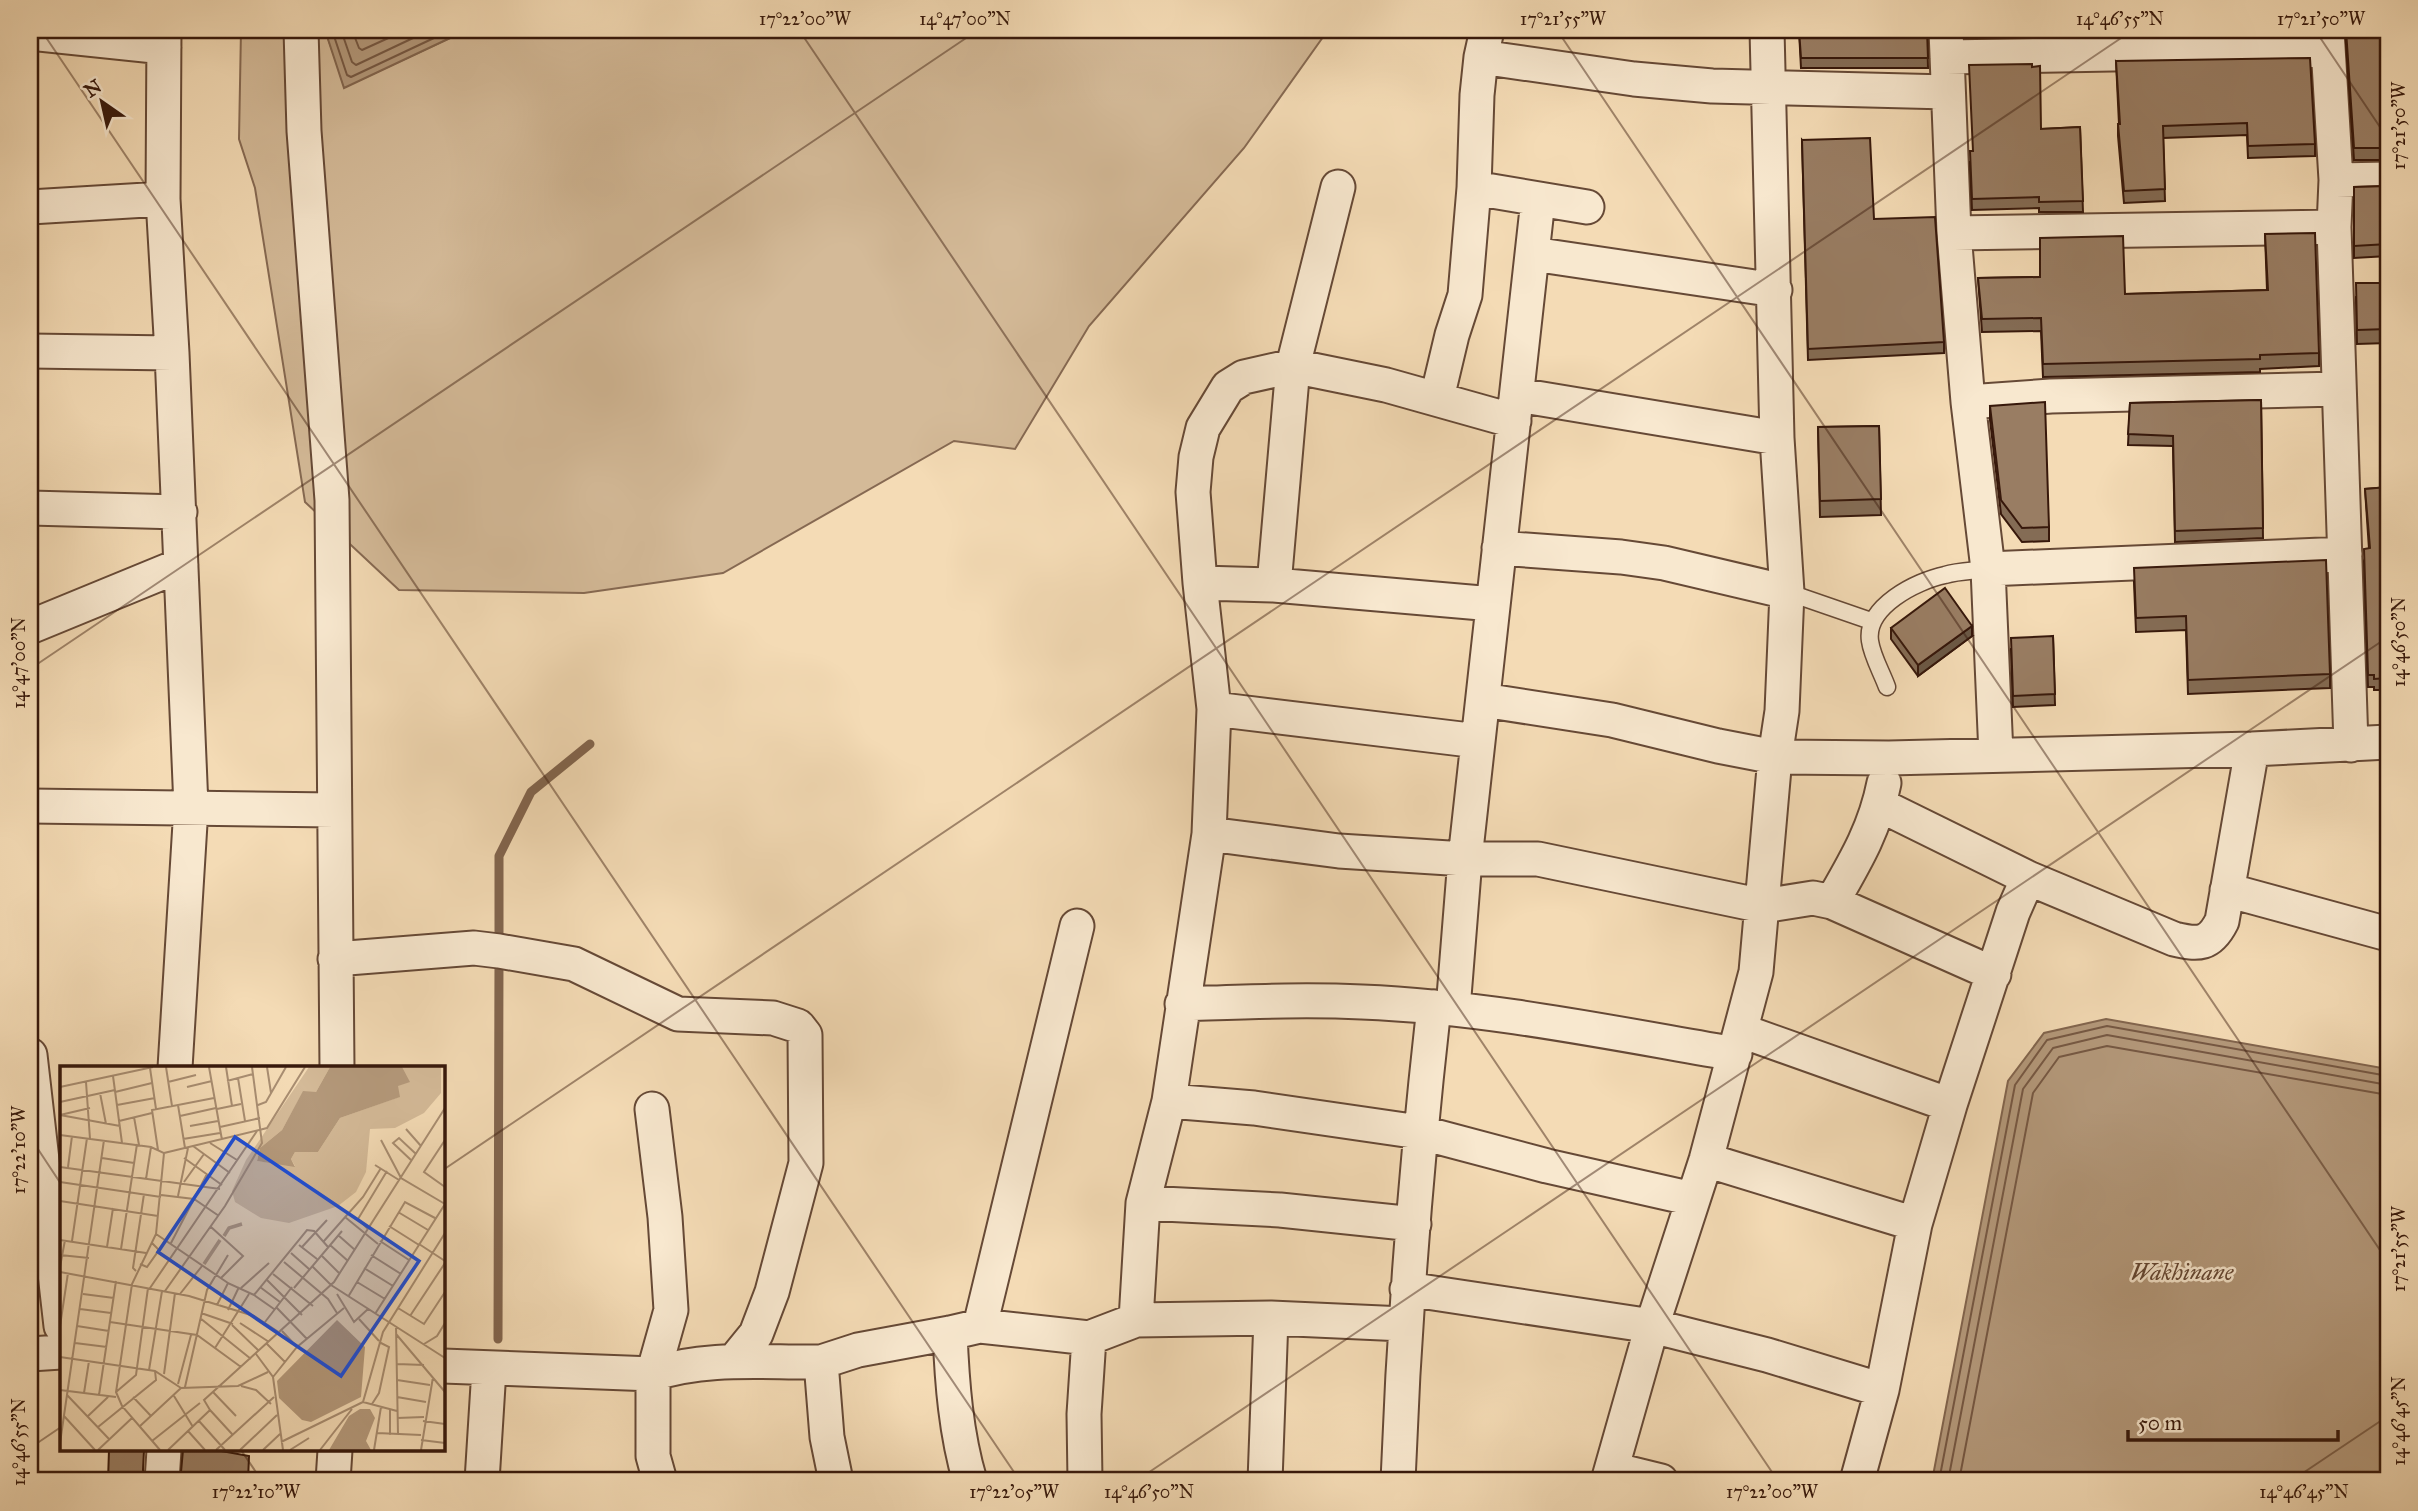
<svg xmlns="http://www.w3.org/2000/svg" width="2418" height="1511" font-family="'IM FELL Great Primer',serif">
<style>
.green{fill:#d4ba98;stroke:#866952;stroke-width:2}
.water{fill:#b4997b;stroke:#82654e;stroke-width:2}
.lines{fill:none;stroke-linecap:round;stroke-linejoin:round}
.shore{stroke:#765843;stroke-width:2}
.stream{stroke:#82654e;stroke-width:9}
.lane-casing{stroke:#664936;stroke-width:19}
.street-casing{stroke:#664936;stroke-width:37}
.lane{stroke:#f8e8cf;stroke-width:16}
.street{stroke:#f8e8cf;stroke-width:33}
.wall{fill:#846c55;stroke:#37180b;stroke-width:2}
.shaded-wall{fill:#6b5845;stroke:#37180b;stroke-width:2}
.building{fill:#997d63;stroke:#37180b;stroke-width:2}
.ticks{fill:none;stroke:#37180b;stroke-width:2;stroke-opacity:0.45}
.labels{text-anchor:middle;stroke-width:5;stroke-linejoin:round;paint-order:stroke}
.water-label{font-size:23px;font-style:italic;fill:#634532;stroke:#f8e8cf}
.inset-river{fill:none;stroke:#b4997b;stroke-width:3.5}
.inset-road{fill:none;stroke:#a88d71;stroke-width:2}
.view{fill:#1d4ed8;fill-opacity:0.15;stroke:#1d4ed8;stroke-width:3.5}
.inset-edge{fill:none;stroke:#37180b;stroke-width:3.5}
.neatline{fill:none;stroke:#37180b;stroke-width:2.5}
.ticks-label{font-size:18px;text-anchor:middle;fill:#37180b}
</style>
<rect width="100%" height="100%" fill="#f4dbb5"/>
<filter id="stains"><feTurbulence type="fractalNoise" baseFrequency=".00286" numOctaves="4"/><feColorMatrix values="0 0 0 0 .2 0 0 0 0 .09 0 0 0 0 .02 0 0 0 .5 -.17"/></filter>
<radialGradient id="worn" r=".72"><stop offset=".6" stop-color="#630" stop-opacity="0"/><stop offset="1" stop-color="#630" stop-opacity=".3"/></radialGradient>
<!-- green -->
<path class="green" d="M241,30H325L345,87L467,30H1328L1244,148L1089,326L1015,449L954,441L723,573L584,593L399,590L305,502L255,188L239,139Z"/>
<!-- water -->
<path class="water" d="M325,30H467L344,88Z
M2106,1019L2388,1069V1481H1932L2008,1081L2044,1033Z"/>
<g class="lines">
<!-- shore -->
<path class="shore" d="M332,30L347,75L351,77L451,30
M341,30L352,62L356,65L430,30
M352,30L359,48L362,50L406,30
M1939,1481L2015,1085L2047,1040L2107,1026L2388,1076
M1948,1481L2023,1089L2053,1048L2107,1035L2388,1085
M1959,1481L2033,1093L2059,1057L2107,1046L2388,1095"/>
<!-- stream -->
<path class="stream" d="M499,944V856L531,792L590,744
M498,1339L499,958"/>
<defs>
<path id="lane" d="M1787,592L1871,621
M1887,687C1882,673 1872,656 1870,641C1865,607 1916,581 1945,575C1958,571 1974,571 1988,569"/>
<path id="street" d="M164,30L163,199L172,353L191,807L175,1068
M301,30L304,131L332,500L337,1068
M1946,30L1954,233L1968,402L1988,569L1996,755
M2327,30L2336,180L2334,227L2351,745
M30,33L164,47
M1481,57L1634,79L1712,86L1948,92
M1947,57L2328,50
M2336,180L2388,179
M1474,188L1587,207
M30,207L163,199
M1954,233L2334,227
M1533,254L1775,290
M30,351L172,353
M1518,395L1777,438
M1437,398L1452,335L1465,295L1474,188L1477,95L1481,57L1487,30
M1968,402L2051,396L2339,389
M30,508L180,512
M1499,548L1621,557L1664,563L1787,592
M1988,569L2345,554
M1200,583L1274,585L1493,604
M1274,585L1293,366L1338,187
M30,627L181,565
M1483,700L1612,720L1718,746L1775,757L1889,758L2252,749L2388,742
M1214,709L1478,741
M1880,805L2028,878L2174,939C2199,945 2210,945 2222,921L2252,749
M30,806L334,810
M1209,834L1339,851L1465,859H1538L1763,906L1813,898L1832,902L1994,974
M2227,890L2388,934
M1832,902C1855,862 1875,829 1884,783
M335,959L474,948L499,951L574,964L678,1014L773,1018L798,1026L805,1035L806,1163L772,1292L756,1334L734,1361
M1182,1004C1242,1002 1302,999 1362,1002C1487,1007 1612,1033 1735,1054
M1453,1009L1465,859L1538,200
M1742,1031L1950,1105
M30,1055L61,1326
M1169,1101L1254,1108L1419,1132L1547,1166L1693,1199
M652,1109L665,1217L671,1310L653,1374V1456L660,1481
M1706,1160L1915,1224
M1143,1203L1280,1210L1414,1224
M1407,1289L1652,1326L1767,1355L1882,1390
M1136,1320L1271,1318L1404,1324
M980,1326L1077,926
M950,1333C952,1383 956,1434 970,1481
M30,1354L61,1352
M443,1366L653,1374C708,1356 765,1363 821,1362
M1612,1469L1661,1481
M162,1481L164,1450
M333,1481L335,1450
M482,1481L489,1369
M836,1481L827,1437L821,1362L858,1350L950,1333L980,1326L1089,1338L1136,1320L1143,1203L1169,1101L1209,834L1214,709L1200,583L1193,492L1196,457L1203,428L1228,387L1244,377L1293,366L1386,385L1514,421
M1085,1481L1084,1414L1089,1338
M1265,1481L1271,1318
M1398,1481C1404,1323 1416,1165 1434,1007
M1608,1481L1652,1326L1706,1160L1756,972L1775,757L1782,711L1787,592L1777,438L1767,30
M1857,1481L1882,1390L1915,1224L1950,1105L2013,912L2028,878"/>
</defs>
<!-- lane casing -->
<use href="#lane" class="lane-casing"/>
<!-- street casing -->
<use href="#street" class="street-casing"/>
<!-- lane -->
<use href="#lane" class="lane"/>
<!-- street -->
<use href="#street" class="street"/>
</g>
<!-- wall -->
<path class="wall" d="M1799,30H1927L1928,68H1801Z
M1964,30H2074L2073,34L2032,32V36L1966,37Z
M2157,30H2244V32L2158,34Z
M2345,30H2388V160H2354Z
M2116,61L2315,144V156L2248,158L2247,135L2163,138L2165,201L2124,203L2118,136V124H2119Z
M2080,127L2083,212H2039V208L1972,210L1970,162L2041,129Z
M1802,140L1874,219L1944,342V353L1808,360Z
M2388,186V256L2354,258V187Z
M2265,234L2319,353V366L2260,369V372L2043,377L2041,331L1982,332L1978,278L2040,277L2125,294L2267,290Z
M2388,283V343L2357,344L2356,297Z
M2261,400L2263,538L2175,542L2173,446L2128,445L2130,403Z
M1990,406L2049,527V541L2022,542L2001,514L1990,420Z
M1879,426L1881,515L1820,517L1818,427Z
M2388,487V690H2374V687H2368L2364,561L2369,549L2365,489Z
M2134,582L2330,674V688L2188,694L2186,630L2136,632Z
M1891,628L1972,636L1918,676L1891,639Z
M2053,636L2055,705L2013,707L2011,649Z"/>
<!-- shaded-wall -->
<path class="shaded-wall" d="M1972,626V636L1918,676V665Z"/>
<!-- building -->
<path class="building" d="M1799,30H1927L1928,58H1801Z
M2346,30H2388V148H2354Z
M2310,58L2315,144L2248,146L2247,123L2163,126L2165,189L2124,191L2118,124H2120L2116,61Z
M2032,64V67L2040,66L2041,129L2080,127L2083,201L2039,202V197L1972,199L1970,151H1973L1969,65Z
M1870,138L1874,219L1935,217L1944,342L1808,349L1802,140Z
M2388,186V244L2354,246V187Z
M2315,233L2319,353L2260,355V359L2043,364L2041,318L1982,319L1978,278L2040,277V238L2123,236L2125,294L2268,290L2265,234Z
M2356,283H2388V329L2357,330Z
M2261,400L2263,528L2175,531L2173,436L2128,434L2130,403Z
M2045,402L2049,527L2022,528L2001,500L1990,406Z
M1879,426L1881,499L1820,501L1818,427Z
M2388,487V678L2374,679V675H2368L2364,549L2370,548L2365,489Z
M2326,560L2330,674L2188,680L2186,616L2136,618L2134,568Z
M1945,588L1972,626L1918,665L1891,628Z
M2053,636L2055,694L2013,696L2011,638Z
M109,1450H144L143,1470L145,1478L147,1481H108Z
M183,1450H216L249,1456L248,1481H176L181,1472Z"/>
<!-- ticks -->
<path class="ticks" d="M41,30L1020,1481M799,30L1778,1481M1557,30L2388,1262M2315,30L2388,139M30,669L978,30M30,1137L61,1184M443,1170L2133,30M30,1448L61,1427M241,1450L262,1481M1136,1481L2388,637M2291,1481L2388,1416"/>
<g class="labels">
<!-- water labels -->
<g class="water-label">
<text x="2182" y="1280">Wakhinane</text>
</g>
</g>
<!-- overview -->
<g transform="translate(60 1066)">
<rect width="385" height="385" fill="#f4dbb5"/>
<path d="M249,1H270L256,26H243L222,64L200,82L197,95L235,100L231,93L235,86H258L280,52L339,31L336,27L342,1H381V27L364,47L335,62L310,63L306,106L296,126L278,140L229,157L201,152L175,136L172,125L186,94Z" fill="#d4ba98"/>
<path d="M270,1H342L350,16L338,20L340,31L280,52L258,86H235L231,93L235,101L197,95L200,82L222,64L243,25L256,26ZM277,254L305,281L301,331L251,356L242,354L219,332L217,315ZM300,343H310L315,352L306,375L311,384H269L289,350Z" fill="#b4997b"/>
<path class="inset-river" d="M164,170L169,162L182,158M144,198L160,174"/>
<path class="inset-road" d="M106,1L112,40M149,1L162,74M166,1L172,40M207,1L211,27M90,2L96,43M53,10L62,77M178,12L185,55M167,15L193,8M26,16L30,73M108,16L136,9M0,21L93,1M127,21L152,15M55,26L92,17M40,27L46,58M0,36L55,24M57,39L95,32M118,39L125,82M198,39L206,36L226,1M157,43L181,38M0,49L60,60M0,49L30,42M120,50L156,42M74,51L79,79M59,55L92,47M130,60L158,55M160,61L200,52M346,63L361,80M0,69L91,81L104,87L96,168L72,218L56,326L62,340L100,384M123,73L160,67M321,74L341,112L385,138M385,74L364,106L385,121M150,77L177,94M133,80L170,107M98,84L92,44L154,32M104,87L207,62L245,1M42,92L74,97M124,92L162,119M352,95L333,77L339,72L356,88M315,99L339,114M0,101L160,123M8,101L12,70M86,113L91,81M0,116L101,131M124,116L144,88M101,129L134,133L159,150M118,130L128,82M0,135L98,150M338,146L368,164M285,151L318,178M329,160L359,179M151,161L183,190L161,212M308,163L298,153L327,105M96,168L168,217M278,169L295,184M0,174L86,187M12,175L27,72M264,175L303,131L321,102M320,175L349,194M111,177L147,108M359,178L385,195M239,179L257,193M270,179L288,195M47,181L53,142M242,181L267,154M61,183L77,78M231,187L249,203M0,189L29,192M261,189L280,208M311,189L341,208M224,196L268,233L277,247M80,198L87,201L99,184L92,177M252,200L271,219L385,292M0,201L5,174M304,202L333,220M76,205L73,202L84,128M0,206L129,230L194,250L220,267M213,208L253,240M207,214L242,249M297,216L325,233M200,221L220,236M90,222L197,65M181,222L209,197M234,222L282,165M105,225L165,140L202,77L192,1M23,228L54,232M120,228L142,200M277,228L294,256L308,243M194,229L214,243M288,231L345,136L375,152M157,239L168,217L194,229L247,164L254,165L268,181M216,241L247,273M338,242L364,258L385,226M20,243L51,247M168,244L179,221M141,247L173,258M315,248L385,138M350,250L385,197M140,252L191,293M299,253L319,275M50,256L137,269L181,301M205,256L232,221M180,257L209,276M172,259L199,285M0,260L8,207M17,260L49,265M336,260L338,369M222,265L237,281M336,268L385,326M15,277L47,281M207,278L225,296M364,278L377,270L385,257M155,282L189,228M196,288L213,311L223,384M0,291L95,305L121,322M337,298L364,299M89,304L102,225M104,308L115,227M213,311L237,281L284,242M337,314L370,319M118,318L131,269M181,320L196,324L211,338M125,321L147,224L168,189M0,324L56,331M56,326L76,309L88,222M153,326L176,350M24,327L29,295M7,329L49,373M39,329L56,215M114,330L133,361M73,331L91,350M337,331L366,336M303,336L337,345M312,338L319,327L329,281L319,276M150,344L172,368M4,350L35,384M28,350L48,331M337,352L364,351M139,355L165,384M363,355L385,358M38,361L96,314L95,305M79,361L121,322L178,320L208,306M128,365L145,384M317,367L361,369M330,369V344M361,374L385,377M92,375L140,337M221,376L303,336L323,266L385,167M0,377L44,74M38,384L72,352M108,384L150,344L144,334L274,216L385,42M156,384L214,331M180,384L217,349M203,384L220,368M230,384L249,372M260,384L292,343M314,384L321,341M361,384L373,311"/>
<path class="view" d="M175,71L359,195L281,310L98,186Z"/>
<rect width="385" height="385" class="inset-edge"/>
</g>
<!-- margin -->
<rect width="2418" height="1511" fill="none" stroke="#f4dbb5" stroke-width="77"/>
<!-- north arrow -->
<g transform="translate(102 102) rotate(326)" stroke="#f8e8cf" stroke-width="5" paint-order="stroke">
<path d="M0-5L12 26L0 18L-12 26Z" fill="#37180b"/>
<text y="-10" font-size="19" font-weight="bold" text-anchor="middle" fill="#37180b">N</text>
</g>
<!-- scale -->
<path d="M2128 1430v10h210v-10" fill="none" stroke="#37180b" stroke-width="3.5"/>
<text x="2138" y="1430" font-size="21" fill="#37180b" stroke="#f8e8cf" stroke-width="5" paint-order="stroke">50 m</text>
<rect x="38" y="38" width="2342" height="1434" class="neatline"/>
<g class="ticks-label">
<text x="805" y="25">17°22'00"W</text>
<text x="965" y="25">14°47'00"N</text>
<text x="1563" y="25">17°21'55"W</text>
<text x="2120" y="25">14°46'55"N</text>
<text x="2321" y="25">17°21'50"W</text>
<text transform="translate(2399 126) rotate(-90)" y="6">17°21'50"W</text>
<text transform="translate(2399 642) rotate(-90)" y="6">14°46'50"N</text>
<text transform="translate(19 663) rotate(-90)" y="6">14°47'00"N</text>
<text transform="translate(19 1150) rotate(-90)" y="6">17°22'10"W</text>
<text transform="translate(2399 1249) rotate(-90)" y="6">17°21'55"W</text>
<text transform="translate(2399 1421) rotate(-90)" y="6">14°46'45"N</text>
<text transform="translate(19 1442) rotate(-90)" y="6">14°46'55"N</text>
<text x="256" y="1498">17°22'10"W</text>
<text x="1014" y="1498">17°22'05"W</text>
<text x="1149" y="1498">14°46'50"N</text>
<text x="1772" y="1498">17°22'00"W</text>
<text x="2304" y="1498">14°46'45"N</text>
</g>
<rect width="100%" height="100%" filter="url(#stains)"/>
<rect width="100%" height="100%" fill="url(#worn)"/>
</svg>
